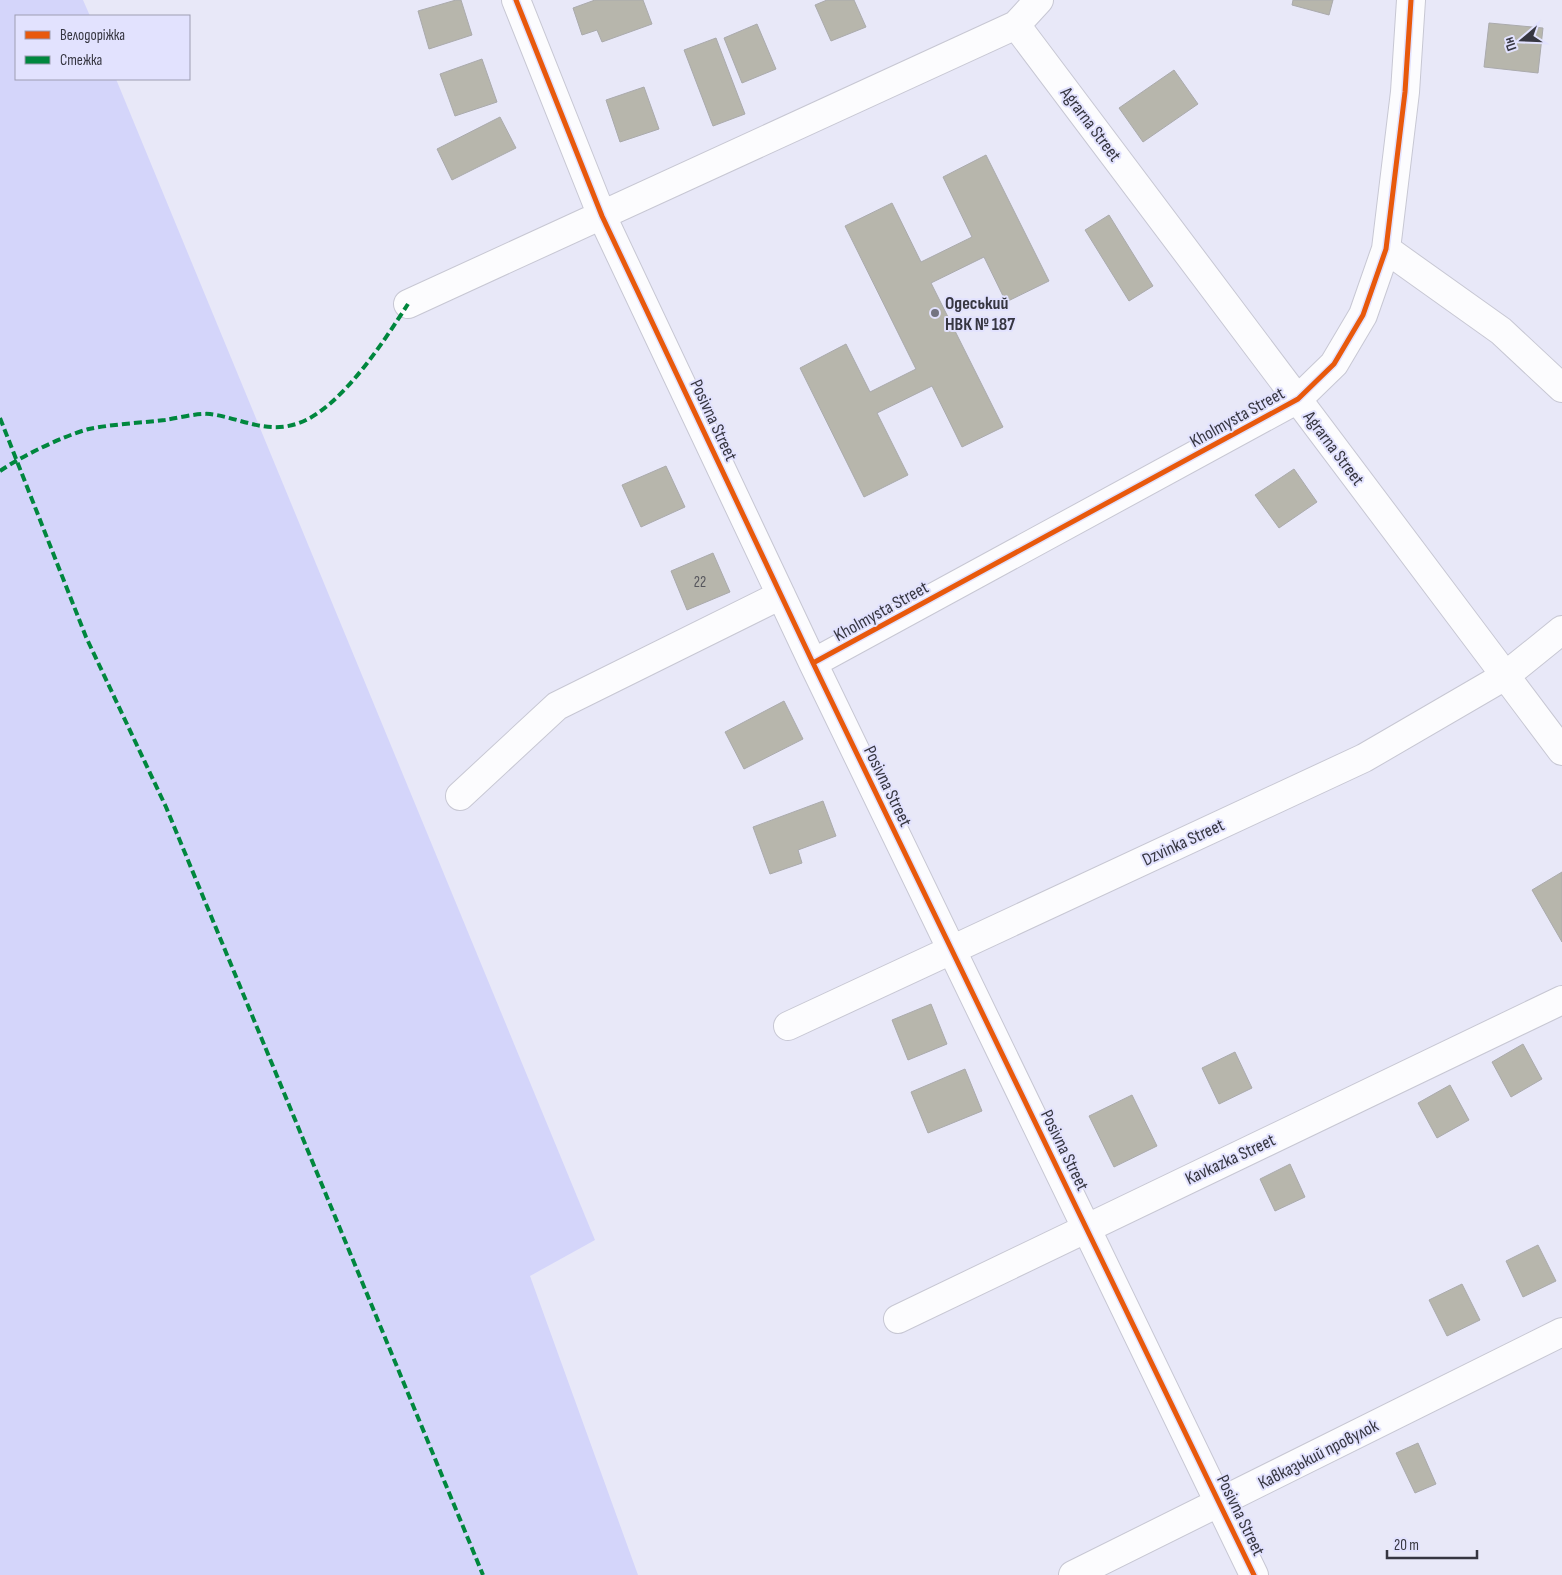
<svg xmlns="http://www.w3.org/2000/svg" width="1562" height="1575" font-family="'Sofia Sans Condensed',sans-serif">
<style>
.green{fill:#d4d5fa}
.building{fill:#b7b6ac;stroke:#aaaaac}
.lines{fill:none;stroke-linecap:round;stroke-linejoin:round}
.street-casing{stroke:#c7c7d3;stroke-width:30}
.street{stroke:#fcfcfe;stroke-width:28}
.quiet{stroke:#00873e;stroke-width:4;stroke-dasharray:8 4;stroke-linecap:butt}
.cycleway-casing{stroke:#e2e2fe;stroke-width:8}
.cycleway{stroke:#e8590c;stroke-width:5}
.poi-dot{fill:#747481;stroke:#e2e2fe;stroke-width:2}
.labels{text-anchor:middle;stroke-width:4;stroke-linejoin:round;paint-order:stroke}
.number-label{font-size:15px;fill:#56565c}
.street-label{font-size:18px;fill:#363641;stroke:#e2e2fe}
.poi-label{font-size:18px;font-weight:bold;fill:#363641;stroke:#e2e2fe;text-anchor:start}
</style>
<rect width="100%" height="100%" fill="#e8e8f8"/>
<!-- green -->
<path class="green" d="M0,0H83L90,16H16V79H116L595,1240L530,1276L638,1575H0Z"/>
<!-- building -->
<path class="building" d="M456,0H461L472,35L429,49L418,11Z
M595,0H643L652,24L602,42L597,30L582,35L573,8Z
M827,0H854L866,27L831,41L815,5Z
M1293,0H1333L1329,15L1292,5Z
M1489,23L1543,28L1538,73L1484,67Z
M757,24L776,69L742,83L724,38Z
M716,38L745,114L713,126L684,50Z
M482,59L497,102L455,116L440,74Z
M1174,70L1198,104L1143,142L1119,108Z
M644,87L659,129L620,142L606,100Z
M500,117L516,148L452,180L437,149Z
M986,155L1049,281L1006,302L984,257L931,283L1003,427L962,447L932,386L877,413L908,475L864,497L800,368L846,344L870,392L916,369L845,226L892,203L921,262L972,237L943,177Z
M1109,215L1153,286L1129,301L1085,230Z
M666,466L685,507L641,527L622,485Z
M1294,469L1317,502L1279,528L1255,495Z
M713,553L730,592L687,610L671,571Z
M784,701L803,739L744,769L725,732Z
M823,801L836,836L798,850L802,863L770,874L753,827Z
M1562,872V942L1532,890Z
M931,1004L947,1044L908,1060L892,1020Z
M1523,1044L1542,1079L1511,1097L1492,1062Z
M1235,1052L1252,1088L1219,1104L1202,1068Z
M965,1069L982,1111L928,1133L911,1092Z
M1450,1085L1469,1120L1437,1138L1418,1103Z
M1132,1095L1157,1146L1114,1167L1089,1116Z
M1290,1164L1305,1197L1275,1211L1260,1179Z
M1538,1245L1556,1281L1523,1297L1506,1261Z
M1462,1284L1480,1320L1447,1336L1429,1300Z
M1418,1443L1436,1484L1415,1493L1396,1453Z"/>
<g class="lines">
<defs>
<path id="street" d="M516,0L602,216L813,663L1254,1575
M1016,25L1562,751
M1386,249L1501,331L1562,388
M408,304L1016,25L1039,0
M813,663L1298,399L1334,364L1363,315L1386,249L1405,92L1411,0
M460,796L557,706L781,595
M788,1026L1364,758L1505,676L1562,630
M898,1319L1562,1000
M1073,1575L1562,1332"/>
</defs>
<!-- street casing -->
<use href="#street" class="street-casing"/>
<!-- street -->
<use href="#street" class="street"/>
<!-- quiet -->
<path class="quiet" d="M0,418L86,637L166,807L483,1575
M0,471C20,457 65,435 89,429C113,424 140,423 165,420C179,418 196,413 210,414C241,418 267,435 299,423C341,408 384,341 408,304"/>
<defs>
<path id="cycleway" d="M516,0L602,216L813,663L1254,1575
M813,663L1298,399L1334,364L1363,315L1386,249L1405,92L1411,0"/>
</defs>
<!-- cycleway casing -->
<use href="#cycleway" class="cycleway-casing"/>
<!-- cycleway -->
<use href="#cycleway" class="cycleway"/>
</g>
<!-- markers -->
<circle class="poi-dot" cx="935" cy="313" r="5"/>
<g class="labels">
<!-- number labels -->
<g class="number-label">
<text x="700" y="587">22</text>
</g>
<!-- street labels -->
<g class="street-label">
<text transform="translate(1091 124) rotate(53)" y="6">Agrarna Street</text>
<text transform="translate(1237 417) rotate(-29)" y="6">Kholmysta Street</text>
<text transform="translate(714 420) rotate(65)" y="6">Posivna Street</text>
<text transform="translate(1334 448) rotate(53)" y="6">Agrarna Street</text>
<text transform="translate(881 611) rotate(-29)" y="6">Kholmysta Street</text>
<text transform="translate(888 786) rotate(64)" y="6">Posivna Street</text>
<text transform="translate(1183 842) rotate(-25)" y="6">Dzvinka Street</text>
<text transform="translate(1065 1150) rotate(64)" y="6">Posivna Street</text>
<text transform="translate(1230 1159) rotate(-25)" y="6">Kavkazka Street</text>
<text transform="translate(1318 1454) rotate(-27)" y="6">Кавказький провулок</text>
<text transform="translate(1241 1515) rotate(64)" y="6">Posivna Street</text>
</g>
<!-- poi labels -->
<g class="poi-label">
<text x="945" y="309">Одеський<tspan x="945" dy="21">НВК № 187</tspan></text>
</g>
</g>
<!-- legend -->
<rect x="15" y="15" width="175" height="65" fill="#e2e2fe" stroke="#9d9db2"/>
<rect x="25" y="31" width="25" height="8" fill="#e8590c" stroke="#9d9db2"/>
<text x="60" y="40" font-size="15" fill="#363641">Велодоріжка</text>
<rect x="25" y="56" width="25" height="8" fill="#00873e" stroke="#9d9db2"/>
<text x="60" y="65" font-size="15" fill="#363641">Стежка</text>
<!-- north arrow -->
<g transform="translate(1522 40) rotate(251)" stroke="#e2e2fe" stroke-width="4" paint-order="stroke">
<path d="M0-4L9 19L0 12L-9 19Z" fill="#363641"/>
<text y="-8" font-size="14" font-weight="bold" text-anchor="middle" fill="#363641">Пн</text>
</g>
<!-- scale -->
<path d="M1387 1550v8h90v-8" fill="none" stroke="#363641" stroke-width="2.5"/>
<text x="1394" y="1550" font-size="15" fill="#363641" stroke="#e2e2fe" stroke-width="4" paint-order="stroke">20 m</text>
</svg>
